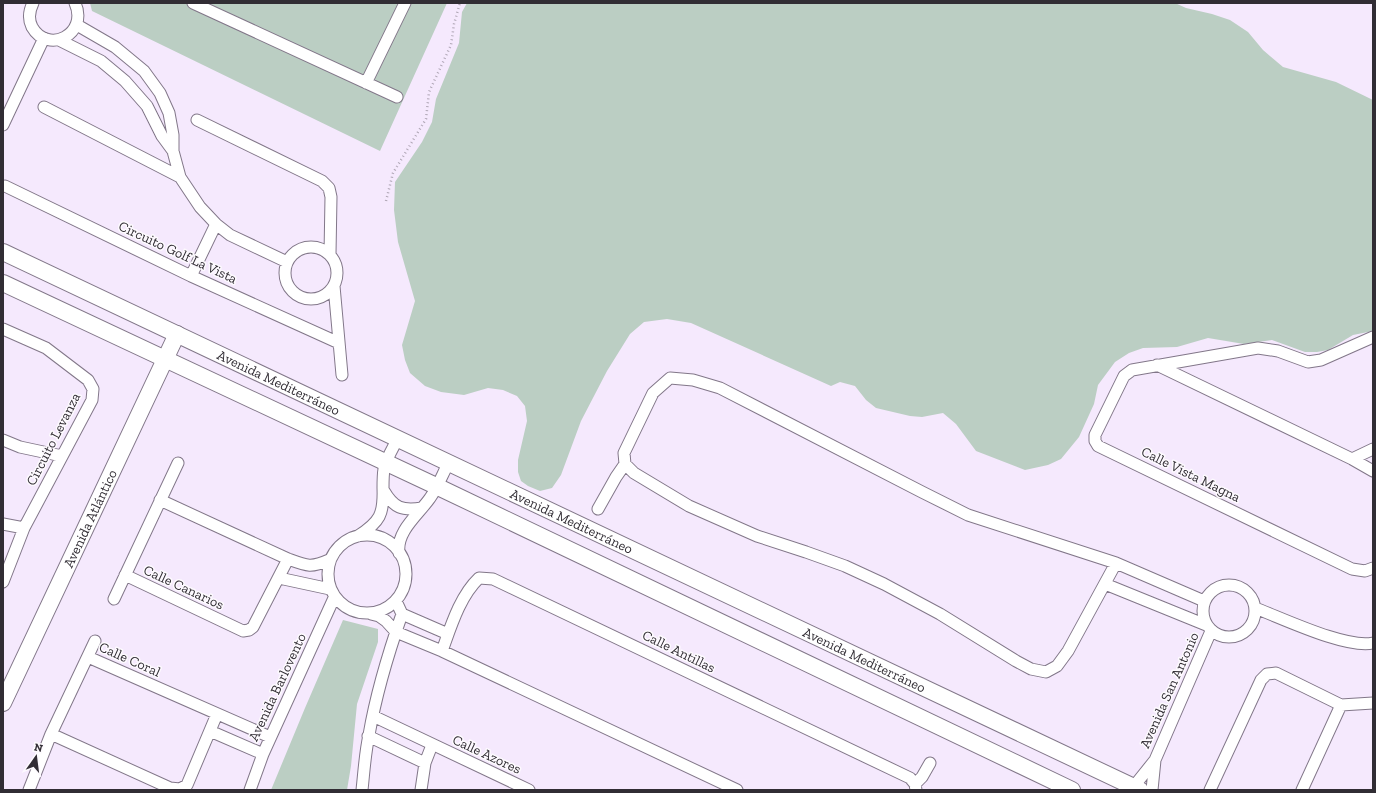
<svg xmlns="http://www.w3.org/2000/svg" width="1376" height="793" font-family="'Zilla Slab',serif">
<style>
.green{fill:#bbcec3}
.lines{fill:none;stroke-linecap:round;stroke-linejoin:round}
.street-casing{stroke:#827789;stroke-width:13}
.secondary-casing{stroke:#827789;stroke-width:18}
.path{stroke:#b0a7b6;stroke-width:2.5;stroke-dasharray:1 3;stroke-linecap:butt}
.street{stroke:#fff;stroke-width:11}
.secondary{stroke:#fff;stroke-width:16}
.labels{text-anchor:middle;stroke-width:3;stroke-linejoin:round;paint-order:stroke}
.street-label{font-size:14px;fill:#312d34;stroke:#fdfafe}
</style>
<rect width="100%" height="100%" fill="#f5e9fd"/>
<!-- green -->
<path class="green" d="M90,3H447L380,151L92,11Z
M467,3H1175L1186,8L1212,14L1230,20L1248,32L1263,50L1283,67L1336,82L1373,100V331L1353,335L1328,350L1317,352H1305L1272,340L1244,344L1208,338L1177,347L1143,348L1129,353L1115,362L1098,385L1094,404L1079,437L1061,459L1048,465L1025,470L976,451L956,424L943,413L922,417L910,416L876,408L866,400L855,386L840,382L831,386L691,323L667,319L644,322L630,334L607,371L581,421L561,475L552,488L540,491L528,486L521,481L518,472V460L527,421L525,406L517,396L503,390L488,388L464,395L441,392L425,386L410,373L405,360L402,345L415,301L398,242L394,210L395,182L422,142L432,122L436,99L459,43L462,12Z
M343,620L378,629V642L357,704L351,766L347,790H271L305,708Z"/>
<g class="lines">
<defs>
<path id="street" d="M33,3C29,11 28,19 32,27C48,55 89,34 75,3
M193,3L397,97
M77,25L115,47L144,71L160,93L169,113L173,135V151L180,177L200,207L216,224L230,235L287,262
M59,40L101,61L125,81L147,106L162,136L173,151
M366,83L405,3
M44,107L180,177
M197,120L322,181L329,188L331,197L330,254
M3,125L44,38
M5,186L191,276L339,343
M285 273a26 26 0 1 1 52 0a26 26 0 1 1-52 0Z
M191,276L216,224
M334,286L342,375
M3,329L46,348L88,380L93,389L92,400L24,528L3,582
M1373,337L1321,360L1308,362L1278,351L1258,348L1132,370L1124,376L1095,435V441L1098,446L1352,569L1365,571L1373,568
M1157,365L1352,459L1373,471
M3,440L20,447L62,456
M1352,459L1373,449
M384,491C394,508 402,511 422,508
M160,500L288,559C307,566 311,568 329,560
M598,509L616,477L625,464
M3,524L24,528
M328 574a39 39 0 1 1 78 0a39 39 0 1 1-78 0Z
M358,536C380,522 384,514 383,488C383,482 383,475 384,469C386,459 393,448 398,438
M399,553C396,531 419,514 430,498C438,487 443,473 449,462
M1116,563L1068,651L1057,666L1046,672L1031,669L1016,661L940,614L884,584L845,566L806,552L757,536L689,506L634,473L625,464L624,453L653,393L670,378L693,380L720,388L922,492L968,515L1116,563L1204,601
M125,575L243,631L249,630L253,627L288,559
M279,578L330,589
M1105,584L1206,625
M1203 611a26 26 0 1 1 52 0a26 26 0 1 1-52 0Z
M114,599L178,463
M1255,608C1282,618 1346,649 1373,643
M371,614L379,616L386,621L396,632L442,651L737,790
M402,614L448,634
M442,651C451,626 460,596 479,578L493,579L910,778L915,784L916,790
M88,657L270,737
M373,716L529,790
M210,731L263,754
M51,734L170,788L180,789L187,785L217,714
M368,736L425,763
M915,784L922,777L930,763
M29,790L51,734L95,641
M250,790L263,754L334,598
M362,790C364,772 365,753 369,735C376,694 388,654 402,614L396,601
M421,790L425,763L432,745
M1131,790L1155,760L1211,631
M1152,790L1155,760
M1210,790L1261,680L1267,674L1276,673L1341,705L1373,703
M1302,790L1341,705"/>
<g id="secondary">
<path id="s1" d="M3,252L1140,790"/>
<path d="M3,283L436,486L1072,790"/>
<path id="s2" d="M3,703L177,334"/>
</g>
</defs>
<!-- street casing -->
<use href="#street" class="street-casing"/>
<!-- secondary casing -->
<use href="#secondary" class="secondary-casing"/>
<!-- path -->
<path class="path" d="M386,201L393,173L426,119L429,92L451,45L454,24L460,3"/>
<!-- street -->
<use href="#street" class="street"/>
<!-- secondary -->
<use href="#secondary" class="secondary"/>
</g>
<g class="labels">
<!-- street labels -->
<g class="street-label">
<text transform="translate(178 252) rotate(25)" y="5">Circuito Golf La Vista</text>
<text dy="5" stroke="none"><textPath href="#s1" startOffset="305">Avenida Mediterráneo</textPath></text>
<text transform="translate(53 439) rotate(-63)" y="5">Circuito Levanza</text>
<text transform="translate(1191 474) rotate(26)" y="5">Calle Vista Magna</text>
<text dy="5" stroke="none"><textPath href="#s2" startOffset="204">Avenida Atlántico</textPath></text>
<text dy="5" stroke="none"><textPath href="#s1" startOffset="629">Avenida Mediterráneo</textPath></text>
<text transform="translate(184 587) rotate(25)" y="5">Calle Canarios</text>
<text transform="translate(679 651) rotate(26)" y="5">Calle Antillas</text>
<text transform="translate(130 659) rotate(24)" y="5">Calle Coral</text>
<text dy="5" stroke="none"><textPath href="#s1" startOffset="953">Avenida Mediterráneo</textPath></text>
<text transform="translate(277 687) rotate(-65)" y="5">Avenida Barlovento</text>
<text transform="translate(1169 690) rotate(-66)" y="5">Avenida San Antonio</text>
<text transform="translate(487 754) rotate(25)" y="5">Calle Azores</text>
</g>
</g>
<!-- border -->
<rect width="1376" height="793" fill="none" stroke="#312d34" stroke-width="8"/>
<!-- north arrow -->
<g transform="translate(36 757) rotate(14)" stroke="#fdfafe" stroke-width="3" paint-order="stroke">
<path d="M0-3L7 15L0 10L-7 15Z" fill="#312d34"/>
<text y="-6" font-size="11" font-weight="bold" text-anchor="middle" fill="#312d34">N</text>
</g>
</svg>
